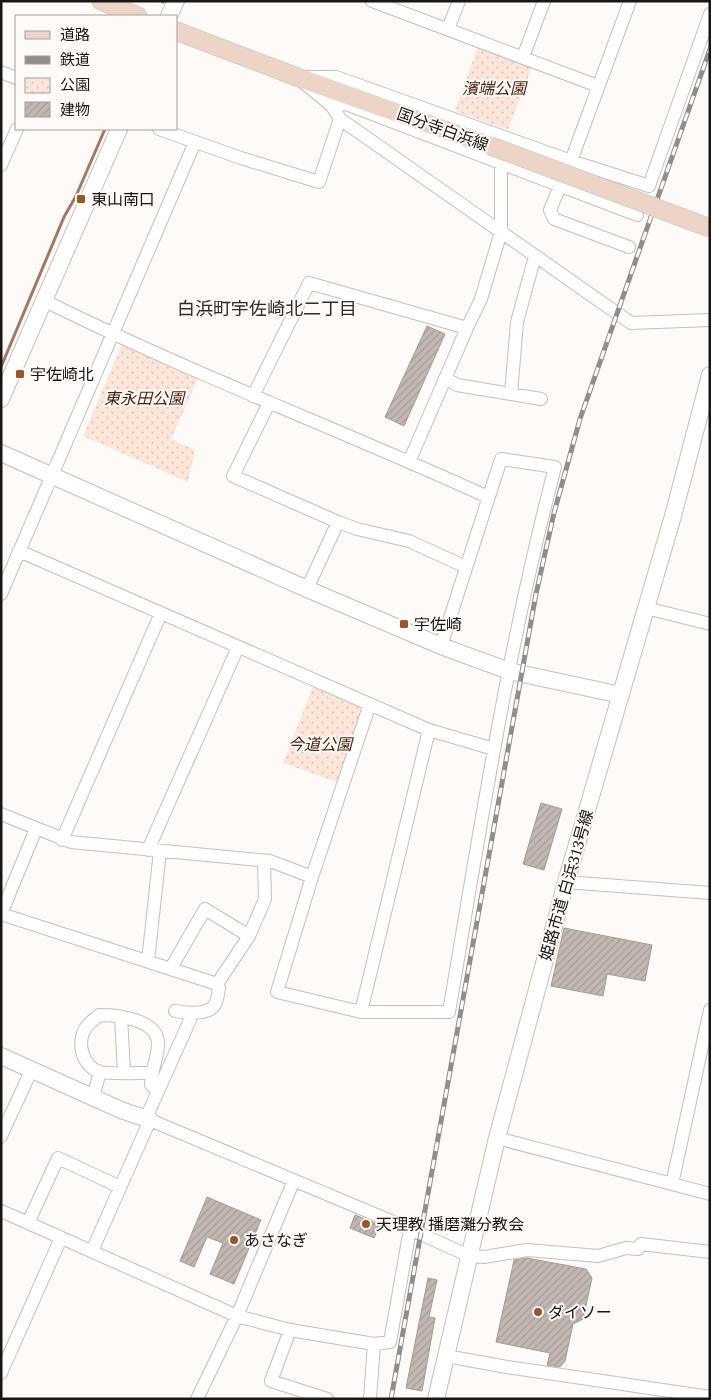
<svg xmlns="http://www.w3.org/2000/svg" width="711" height="1400" font-family="Spectral,'Noto Sans JP',serif">
<style>
.park{fill:url(#park-dots)}
.lines{fill:none;stroke-linecap:round;stroke-linejoin:round}
.stream{stroke:#a27a64;stroke-width:3}
.building{fill:url(#building-hatch);stroke:#a59b95}
.minor-casing{stroke:#c8beb8;stroke-width:14}
.tertiary-casing{stroke:#c8beb8;stroke-width:18}
.secondary-casing{stroke:#c8beb8;stroke-width:19}
.minor{stroke:#fff;stroke-width:12}
.tertiary{stroke:#fff;stroke-width:16}
.secondary{stroke:#ecd4c6;stroke-width:18}
.rail-casing{stroke:#908d8a;stroke-width:5}
.rail{stroke:#fefaf7;stroke-width:3;stroke-dasharray:9;stroke-linecap:butt}
.secondary-bridge-casing{stroke:#c8beb8;stroke-width:19;stroke-linecap:butt}
.secondary-bridge{stroke:#ecd4c6;stroke-width:18}
.poi-dot{fill:#9a5629;stroke:#fefaf7;stroke-width:2}
.labels{text-anchor:middle;stroke-width:4;stroke-linejoin:round;paint-order:stroke}
.park-label{font-size:16px;font-style:italic;fill:#49250e;stroke:#fefaf7}
.street-label{font-size:16px;fill:#191614;stroke:#fefaf7}
.poi-label{font-size:16px;fill:#191614;stroke:#fefaf7;text-anchor:start}
.neighbourhood-label{font-size:18px;fill:#322a25;stroke:#fefaf7}
</style>
<defs>
<pattern id="park-dots" width="8" height="8" patternUnits="userSpaceOnUse" patternTransform="scale(1.25)"><rect width="8" height="8" fill="#fde6d9"/><path d="M2 2h.1M6 6h.1" fill="none" stroke="#d8c5b9" stroke-width="1.8" stroke-linecap="round"/></pattern>
<pattern id="building-hatch" width="6" height="6" patternUnits="userSpaceOnUse" patternTransform="scale(1.25)"><rect width="6" height="6" fill="#c2b7b1"/><path d="M-1 1l2-2M0 6l6-6M5 7l2-2" fill="none" stroke="#a69d97"/></pattern>
</defs>
<rect width="100%" height="100%" fill="#fefaf7"/>
<!-- park -->
<path class="park" d="M478,46L532,67L508,130L455,111Z
M123,342L199,376L171,439L195,450L188,482L83,436Z
M314,684L363,705L337,782L283,763Z"/>
<g class="lines">
<!-- stream -->
<path class="stream" d="M163,2V1
M1,367L64,217L76,196L105,129"/>
</g>
<!-- building -->
<path class="building" d="M427,326L445,334L404,426L385,417Z
M541,803L562,809L544,870L523,864Z
M564,928L652,945L645,981L607,974L603,996L551,986Z
M207,1197L261,1220L234,1284L210,1274L223,1243L207,1237L194,1267L180,1261Z
M355,1215L380,1225L374,1238L350,1228Z
M527,1258L586,1269L592,1278L583,1319L573,1324L565,1361L560,1367L547,1365L550,1353L496,1342L514,1260Z
M428,1278L437,1280L429,1317L435,1318L422,1391L406,1388Z"/>
<g class="lines">
<defs>
<path id="minor" d="M372,1L598,86
M448,29L459,1
M523,57L544,1
M1,72L16,78
M307,77H336L571,161L649,186L710,14
M303,82L332,106L340,119L631,323L710,320
M332,106L346,104L637,215
M159,129L241,158L319,182L340,119
M571,161L630,1
M1,165L17,129
M560,186L550,210L554,219L629,247
M45,301C190,373 341,430 488,497
M445,378L457,385L541,399
M511,394L517,322L535,256
M253,396L309,283L467,328
M269,403L233,476L338,522L307,589
M409,462L467,328L481,299L501,232V163
M338,522L357,529L409,541L466,567
M19,551L429,730L494,749
M1,594L195,142
M646,608L710,624
M370,704L312,877L277,992L361,1012H449C480,830 508,646 555,467L501,459L441,646
M1,814L71,842L270,861L312,877
M62,840L161,613
M148,850L238,647
M566,882L710,893
M1,914L217,984L249,936L265,899L264,861
M1,914L36,829
M148,961L160,851
M171,968L205,909L249,936
M175,1011C185,1013 205,1015 213,1007C218,1002 218,994 219,988L217,984
M361,1012L429,730
M121,1017L124,1072
M151,1073C140,1073 109,1074 100,1072C81,1066 76,1040 87,1026C90,1022 95,1019 99,1015C117,1015 157,1019 158,1043C158,1058 151,1070 151,1085L158,1091
M93,1097L100,1072
M146,1118L190,1020V1013
M1,1136L32,1069
M497,1138L710,1194
M672,1184L710,1010
M1,1211L237,1316L290,1330L374,1344L370,1399
M28,1223L58,1158L120,1187
M92,1251L150,1120L410,1229L469,1256L484,1257L527,1250L598,1256L626,1248L638,1249L641,1244L710,1252
M290,1330L271,1381L327,1399
M374,1344L390,1342L410,1229
M446,1356L507,1367L710,1397
M1,1373L61,1238
M197,1399L237,1316L294,1180"/>
<path id="tertiary" d="M169,16L176,1
M1,399L119,129
M1,453L307,589L441,646L509,671L621,695
M1,1056L121,1110L150,1120
M436,1399L497,1138L566,882L673,516L710,375"/>
<path id="secondary" d="M101,1L138,16
M176,31L297,77L491,146"/>
</defs>
<!-- minor casing -->
<use href="#minor" class="minor-casing"/>
<!-- tertiary casing -->
<use href="#tertiary" class="tertiary-casing"/>
<!-- secondary casing -->
<use href="#secondary" class="secondary-casing"/>
<!-- minor -->
<use href="#minor" class="minor"/>
<!-- tertiary -->
<use href="#tertiary" class="tertiary"/>
<!-- secondary -->
<use href="#secondary" class="secondary"/>
<defs>
<path id="rail" d="M391,1399L536,594L554,513L580,419L710,49"/>
</defs>
<!-- rail casing -->
<use href="#rail" class="rail-casing"/>
<!-- rail -->
<use href="#rail" class="rail"/>
<defs>
<path id="secondary-bridge" d="M491,146L710,228"/>
</defs>
<!-- secondary-bridge casing -->
<use href="#secondary-bridge" class="secondary-bridge-casing"/>
<!-- secondary-bridge -->
<use href="#secondary-bridge" class="secondary-bridge"/>
</g>
<!-- markers -->
<g class="poi-dot">
<rect x="76" y="194" width="10" height="10" rx="2.5"/>
<rect x="15" y="369" width="10" height="10" rx="2.5"/>
<rect x="399" y="619" width="10" height="10" rx="2.5"/>
<circle cx="366" cy="1224" r="5"/>
<circle cx="234" cy="1240" r="5"/>
<circle cx="538" cy="1312" r="5"/>
</g>
<g class="labels">
<!-- park labels -->
<g class="park-label">
<text x="494" y="94">濱端公園</text>
<text x="144" y="404">東永田公園</text>
<text x="320" y="750">今道公園</text>
</g>
<!-- street labels -->
<g class="street-label">
<text transform="translate(443 129) rotate(20)" y="6">国分寺白浜線</text>
<text transform="translate(566 885) rotate(-74)" y="6">姫路市道 白浜313号線</text>
</g>
<!-- poi labels -->
<g class="poi-label">
<text x="91" y="205">東山南口</text>
<text x="30" y="380">宇佐崎北</text>
<text x="414" y="630">宇佐崎</text>
<text x="376" y="1230">天理教 播磨灘分教会</text>
<text x="244" y="1246">あさなぎ</text>
<text x="548" y="1318">ダイソー</text>
</g>
<!-- neighbourhood labels -->
<g class="neighbourhood-label">
<text x="267" y="315">白浜町宇佐崎北二丁目</text>
</g>
</g>
<!-- border -->
<rect width="711" height="1400" fill="none" stroke="#191614" stroke-width="5"/>
<!-- legend -->
<rect x="15" y="15" width="162" height="115" fill="#fefaf7" stroke="#a29f9c"/>
<rect x="25" y="31" width="25" height="8" fill="#ecd4c6" stroke="#a29f9c"/>
<text x="60" y="40" font-size="15" fill="#191614">道路</text>
<rect x="25" y="56" width="25" height="8" fill="#908d8a" stroke="#a29f9c"/>
<text x="60" y="65" font-size="15" fill="#191614">鉄道</text>
<rect x="25" y="78" width="25" height="15" fill="url(#park-dots)" stroke="#a29f9c"/>
<text x="60" y="90" font-size="15" fill="#191614">公園</text>
<rect x="25" y="102" width="25" height="15" fill="url(#building-hatch)" stroke="#a29f9c"/>
<text x="60" y="115" font-size="15" fill="#191614">建物</text>
</svg>
